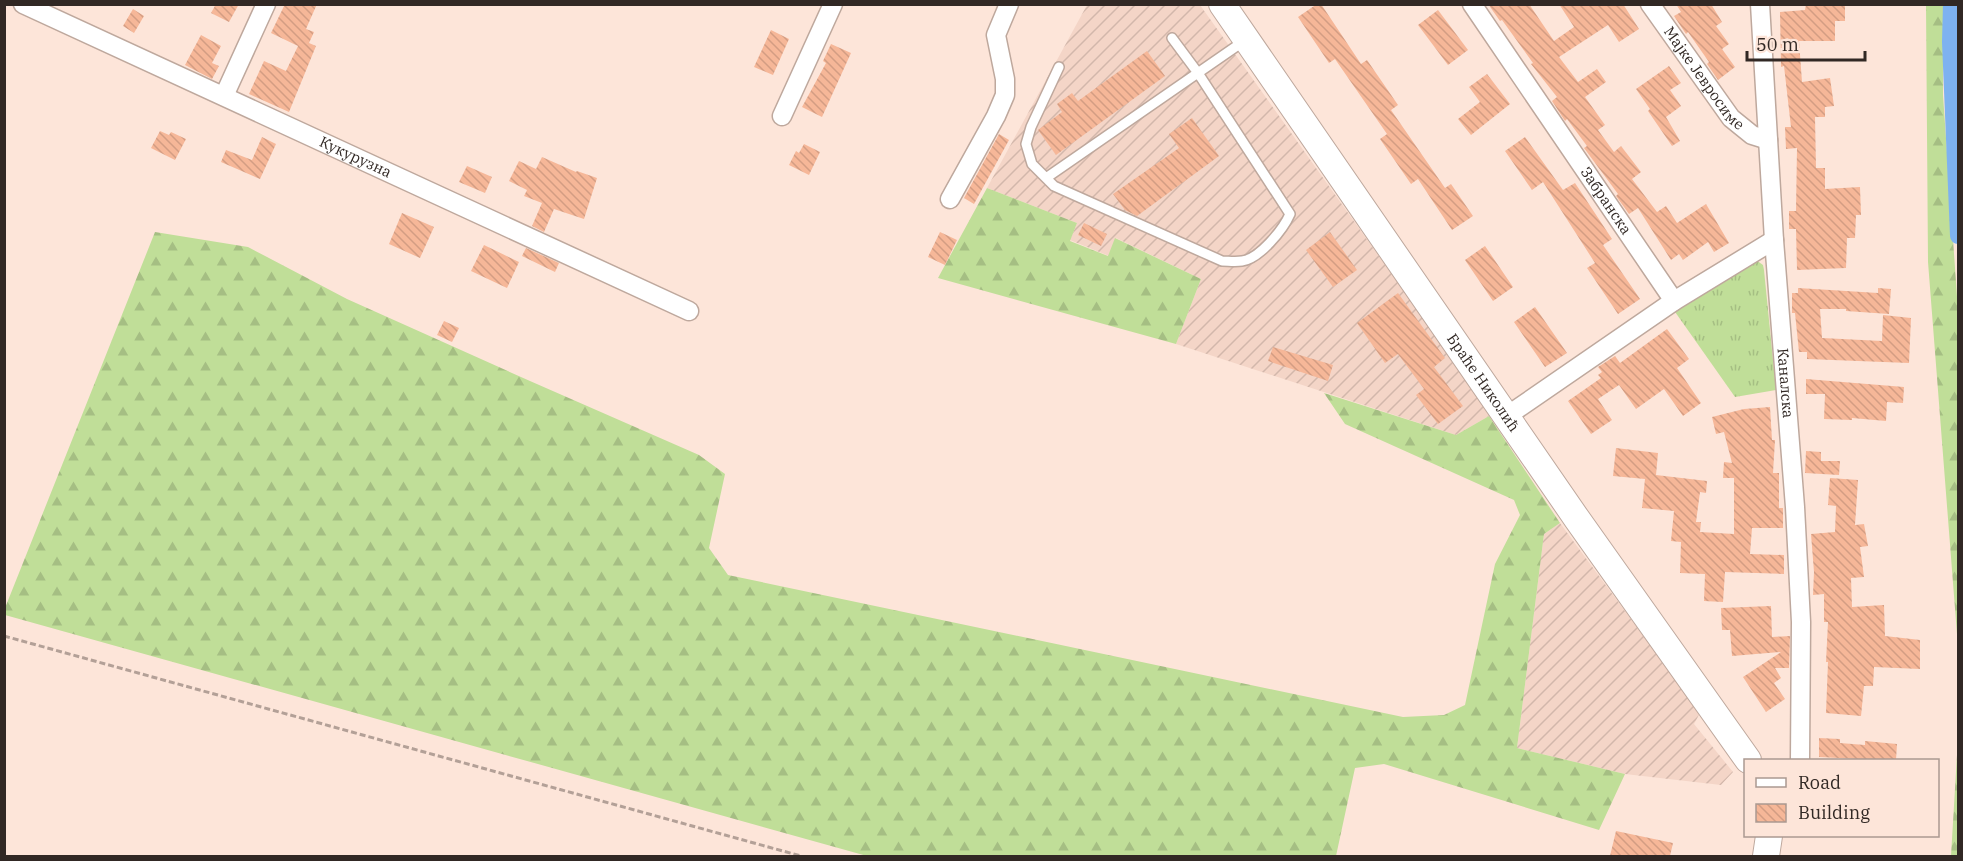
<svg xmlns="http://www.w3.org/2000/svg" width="1963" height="861" font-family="'IBM Plex Serif',serif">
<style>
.industrial{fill:url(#industrial-furrows)}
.grass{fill:url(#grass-tufts)}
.forest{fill:url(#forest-firs)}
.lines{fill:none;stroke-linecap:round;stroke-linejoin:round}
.canal{stroke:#7eb2f0;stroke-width:16}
.building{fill:url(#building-back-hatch)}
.service-casing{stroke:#bea89d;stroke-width:12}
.minor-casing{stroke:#bea89d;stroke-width:21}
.secondary-casing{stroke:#bea89d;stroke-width:28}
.path{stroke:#b3a097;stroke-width:3;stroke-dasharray:6 3;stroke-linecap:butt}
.service{stroke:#fff;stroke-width:9}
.minor{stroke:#fff;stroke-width:18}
.secondary{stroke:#fff;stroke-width:26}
.labels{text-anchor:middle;stroke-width:4.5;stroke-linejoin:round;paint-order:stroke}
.street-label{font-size:15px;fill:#312824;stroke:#fde5d9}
</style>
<defs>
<pattern id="industrial-furrows" width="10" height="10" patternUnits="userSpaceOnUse" patternTransform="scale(1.5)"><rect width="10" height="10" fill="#f4d5c7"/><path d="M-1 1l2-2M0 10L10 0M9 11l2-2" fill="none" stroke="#d2b7ab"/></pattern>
<pattern id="grass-tufts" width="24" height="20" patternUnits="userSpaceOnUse" patternTransform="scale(1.5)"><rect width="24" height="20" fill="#c0de98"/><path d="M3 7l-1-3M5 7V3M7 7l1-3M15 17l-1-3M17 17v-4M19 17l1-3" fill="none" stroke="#a5be83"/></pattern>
<pattern id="forest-firs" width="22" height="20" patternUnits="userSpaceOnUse" patternTransform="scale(1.5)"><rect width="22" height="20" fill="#c0de98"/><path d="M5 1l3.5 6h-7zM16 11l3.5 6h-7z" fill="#a5be83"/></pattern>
<pattern id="building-back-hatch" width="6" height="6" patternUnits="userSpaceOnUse" patternTransform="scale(1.5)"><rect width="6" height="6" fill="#f6b798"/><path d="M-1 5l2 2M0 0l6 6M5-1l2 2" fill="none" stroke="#d39d83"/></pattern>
</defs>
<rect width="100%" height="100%" fill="#fde5d9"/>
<!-- industrial -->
<path class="industrial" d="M1113,4L1200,5L1477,394L1489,416L1456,435L1176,344L1201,279L1116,238L1109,256L1070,240L1077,223L987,188L1087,5Z
M1560,523L1700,713L1694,724L1733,772L1721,785L1625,774L1517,748L1544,534Z"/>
<!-- grass -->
<path class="grass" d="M1756,260L1763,265L1764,270L1776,390L1735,397L1673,309Z"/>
<!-- forest -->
<path class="forest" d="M1926,5H1943V95L1958,311V647L1928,262Z
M987,188L1077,223L1070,241L1108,256L1115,238L1201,279L1176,344L938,278Z
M155,232L248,247L347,299L530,381L699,455L725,474L709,548L728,575L1403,717L1444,715L1465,705L1495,564L1520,515L1514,500L1345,424L1324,393L1456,435L1489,416L1560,523L1544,534L1517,748L1625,774L1599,830L1384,764L1355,768L1336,856H867L5,615V608Z
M1958,738V856H1951Z"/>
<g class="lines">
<!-- canal -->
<path class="canal" d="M1951,4L1950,42L1958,236"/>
</g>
<!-- building -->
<path class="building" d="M216,4H239L229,22L211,13Z
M285,4H317L306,29L314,32L309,43L316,46L289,112L249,94L264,61L286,71L298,46L271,33Z
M1317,4H1321L1361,64L1367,60L1398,105L1391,110L1445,188L1451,184L1473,216L1452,230L1418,179L1411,184L1380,139L1387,134L1335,59L1329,63L1298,17Z
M1488,4H1529L1554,41L1574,27L1559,4H1623L1639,29L1619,42L1608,25L1559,57L1578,82L1597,69L1606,82L1585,97L1605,125L1598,130L1614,152L1621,146L1641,172L1632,179L1657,212L1666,206L1677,223L1706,204L1729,243L1714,252L1708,242L1683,260L1679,254L1671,260L1638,208L1629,214L1616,196L1618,194L1584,148L1587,146L1567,119L1565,121L1552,101L1557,97L1531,64L1533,63L1502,20L1500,21Z
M1676,4H1711L1722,22L1716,26L1729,44L1722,49L1735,67L1718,80L1707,64L1709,62L1688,32L1686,34L1674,16L1681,12Z
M1806,4H1845V21H1835V41H1799L1802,82L1830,78L1834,106L1825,107V117H1815L1816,168H1825V189L1860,187L1861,215H1856L1855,238H1847L1846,268L1797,270L1796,229H1789V211H1796L1797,148L1786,149L1785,127H1791L1784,66L1781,67L1780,12L1805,10Z
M133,9L144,16L134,33L123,26Z
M1438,10L1468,50L1448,65L1418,25Z
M771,30L789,39L773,75L754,67Z
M201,35L221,46L212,63L219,66L212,79L185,65Z
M831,44L851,53L822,117L802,107L826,63L823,61Z
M1147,51L1165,76L1056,155L1038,130L1062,112L1057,104L1072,93L1078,101Z
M1669,66L1681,83L1670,90L1681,106L1666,117L1680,141L1672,146L1648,111L1650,109L1636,89Z
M1487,74L1510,104L1471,135L1458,119L1480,102L1469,87Z
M1192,118L1219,156L1137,216L1125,210L1113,194L1179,148L1169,134Z
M160,131L169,135L171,132L186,139L175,160L151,148Z
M999,134L1009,140L974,204L964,198Z
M262,137L276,144L260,179L221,162L226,150L252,160Z
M1525,137L1563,190L1575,183L1612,239L1603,245L1640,299L1618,314L1587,268L1595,263L1543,182L1532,190L1505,151Z
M804,144L820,152L809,175L789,165L796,151L799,153Z
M542,157L576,172L577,171L597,178L584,219L554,209L544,232L532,226L542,203L524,196L527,190L509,181L519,161L536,169Z
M467,166L492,177L485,193L459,182Z
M402,213L434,227L420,258L389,244Z
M1084,223L1107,234L1101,246L1078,235Z
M940,232L957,240L945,265L928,257Z
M1330,232L1357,270L1333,287L1306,250Z
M484,245L519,262L507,288L471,271Z
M1485,246L1513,287L1493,301L1465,260Z
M526,248L559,263L555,272L522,256Z
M1798,288L1878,293V288L1891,289L1889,314L1846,311V309H1820L1822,338L1882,341L1883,315L1911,318L1909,363L1807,359V352H1799L1795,313H1792V293H1798Z
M1398,293L1445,358L1434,367L1463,406L1438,424L1416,395L1424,389L1398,354L1385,363L1357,323Z
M1535,307L1567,353L1545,367L1514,322Z
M444,321L459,328L452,342L437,335Z
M1667,329L1689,359L1677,368L1701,403L1683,416L1664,389L1636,409L1619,385L1598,399L1612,420L1591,434L1568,401L1601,378L1598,375L1602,372L1598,367L1615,356L1620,363Z
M1273,347L1333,365L1328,381L1268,361Z
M1806,379L1904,387L1903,403L1887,402L1886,421L1852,418V420L1824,419L1825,394H1806Z
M1770,407L1772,440H1775L1773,473H1779V508H1783V528H1752L1750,554L1784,555V574L1725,572L1723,602L1704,601L1705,574L1680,573L1681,542L1671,541L1674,511L1642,508L1645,479L1613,476L1616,448L1658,453L1656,475L1707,481L1706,493L1700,492L1696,522H1701L1700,532L1734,534V478H1723L1724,462L1732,463L1724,432L1716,434L1712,417L1744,409Z
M1806,451L1821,452V461H1840L1839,475L1805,473Z
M1830,478L1858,480L1855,525L1864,524L1868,546L1860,547L1864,577L1851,578L1852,607L1884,605L1885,636L1920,640V669L1874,667L1873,686H1864L1861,716L1826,713L1828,662H1826L1828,622H1824V594L1813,595L1814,572L1811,534L1835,532L1836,506L1828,505Z
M1771,606L1772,637L1790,636L1789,668H1775L1781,678L1774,683L1785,699L1766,712L1743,677L1781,652L1732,656L1730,630H1722L1721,608Z
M1819,738L1840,739V743L1865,745V741L1897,744L1896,760H1858V759L1819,757Z
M1616,831L1673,843L1670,856H1610Z"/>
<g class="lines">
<defs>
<path id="service" d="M1059,67L1031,127L1026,144L1032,164L1054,186L1222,261C1228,261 1235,262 1242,261C1259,259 1283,230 1290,214L1198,73L1172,38
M1046,178L1244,41"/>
<g id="minor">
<path id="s1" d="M23,4L689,311"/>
<path id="s2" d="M1472,4L1674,301"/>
<path id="s3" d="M1650,4L1731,118L1752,135L1768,140"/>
<path id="s4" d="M1760,4L1774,240L1795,507L1801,622L1800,760"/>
<path d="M224,96L266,4"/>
<path d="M782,116L833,4"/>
<path d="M950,199L996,116L1005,95V79L996,35L1009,4"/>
<path d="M1507,416L1674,301L1774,240"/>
</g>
<g id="secondary">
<path id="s5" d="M1222,4L1577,519L1748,760"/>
<path d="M1766,856L1769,836"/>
</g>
</defs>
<!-- service casing -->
<use href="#service" class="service-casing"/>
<!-- minor casing -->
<use href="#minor" class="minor-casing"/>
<!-- secondary casing -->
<use href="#secondary" class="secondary-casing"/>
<!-- path -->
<path class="path" d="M4,636L801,856"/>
<!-- service -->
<use href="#service" class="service"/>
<!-- minor -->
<use href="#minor" class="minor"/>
<!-- secondary -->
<use href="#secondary" class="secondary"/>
</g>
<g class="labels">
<!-- street labels -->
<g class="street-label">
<text dy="5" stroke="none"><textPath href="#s3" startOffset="92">Мајке Јевросиме</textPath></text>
<text dy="5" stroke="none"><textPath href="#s1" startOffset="366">Кукурузна</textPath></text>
<text dy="5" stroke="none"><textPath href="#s2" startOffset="238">Забранска</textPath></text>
<text dy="5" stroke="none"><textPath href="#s4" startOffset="380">Каналска</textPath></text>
<text dy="5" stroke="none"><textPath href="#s5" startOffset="460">Браће Николић</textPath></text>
</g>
</g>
<!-- border -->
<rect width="1963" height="861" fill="none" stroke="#312824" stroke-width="12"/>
<!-- legend -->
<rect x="1744" y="759" width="195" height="78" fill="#fde5d9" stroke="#ab9991" stroke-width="1.5"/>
<rect x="1756" y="778" width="30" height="9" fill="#ffffff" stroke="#ab9991" stroke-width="1.5"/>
<text x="1798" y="789" font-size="18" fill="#312824">Road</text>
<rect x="1756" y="804" width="30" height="18" fill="url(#building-back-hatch)" stroke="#ab9991" stroke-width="1.5"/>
<text x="1798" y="819" font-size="18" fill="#312824">Building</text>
<!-- scale -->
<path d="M1747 51v9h118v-9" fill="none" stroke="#312824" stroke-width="3"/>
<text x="1756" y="51" font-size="18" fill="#312824" stroke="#fde5d9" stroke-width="4.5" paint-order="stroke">50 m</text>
</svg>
